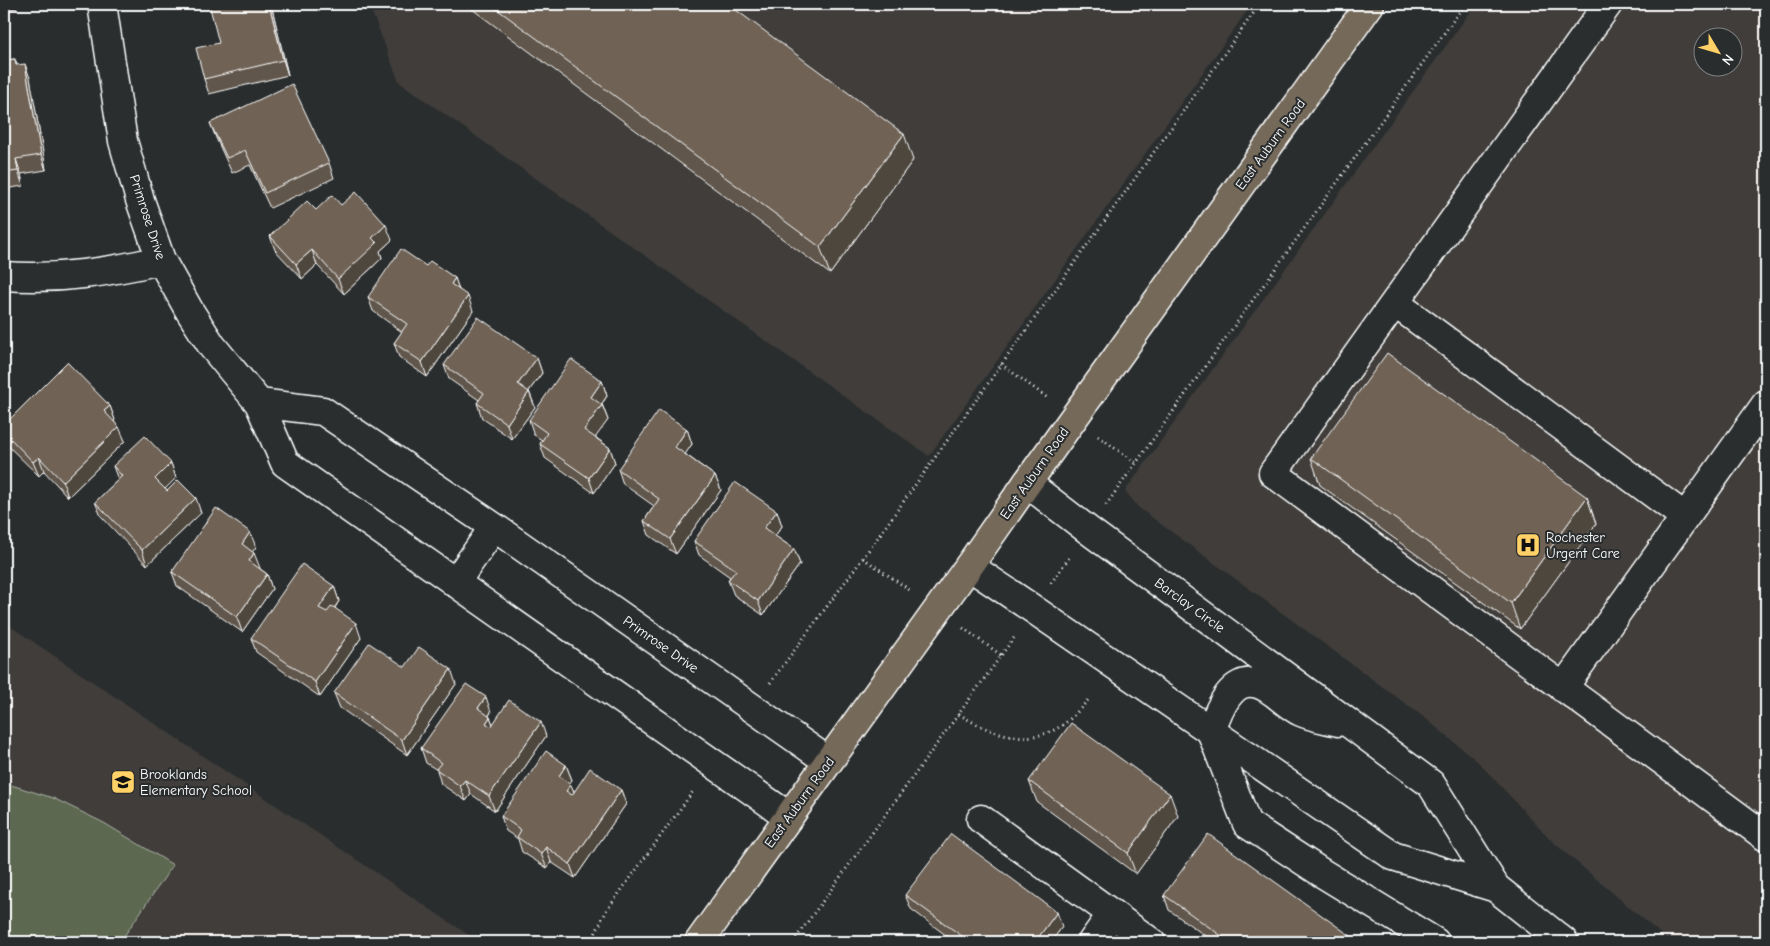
<svg xmlns="http://www.w3.org/2000/svg" width="1770" height="946" font-family="'Comic Neue',sans-serif">
<style>
.built{fill:#3f3e3a;fill-rule:evenodd}
.pitch{fill:#5b674f;stroke:#adb3a7}
.lines{fill:none;stroke-linecap:round;stroke-linejoin:round}
.minor-casing{stroke:#fff;stroke-width:31}
.major-casing{stroke:#fff;stroke-width:31}
.path{stroke:#fff;stroke-width:3;stroke-dasharray:1 4;stroke-linecap:butt}
.minor{stroke:#2a2d2e;stroke-width:28}
.major{stroke:#746a5a;stroke-width:28}
.wall{fill:#60564b;stroke:#fff}
.shaded-wall{fill:#4e463d;stroke:#fff}
.building{fill:#706457;stroke:#fff}
.labels{text-anchor:middle;stroke-width:4;stroke-linejoin:round;paint-order:stroke}
.street-label{font-size:14px;fill:#fff;stroke:#2a2d2e}
.poi-label{font-size:14px;fill:#fff;stroke:#2a2d2e;text-anchor:start}
</style>
<rect width="100%" height="100%" fill="#2a2d2e"/>
<filter id="ink" filterUnits="userSpaceOnUse"><feTurbulence type="fractalNoise" baseFrequency=".02" numOctaves="2"/><feDisplacementMap in="SourceGraphic" scale="10" xChannelSelector="R" yChannelSelector="G"/><feConvolveMatrix kernelMatrix="1 2 1 2 8 2 1 2 1" color-interpolation-filters="sRGB"/></filter>
<g filter="url(#ink)">
<!-- built -->
<path class="built" d="M369,4H1252L929,456L399,82Z
M1476,4H1766V942H1670L1553,842L1477,761L1425,718L1139,508L1125,491ZM1702,38H1732V68H1702Z
M4,622L479,942H4Z"/>
<!-- pitch -->
<path class="pitch" d="M8,784L53,798L104,823L173,865L120,942H4V785Z"/>
<g class="lines">
<defs>
<path id="minor" d="M102,4L123,141L140,200L161,260L189,310L212,346L259,403
M1608,4L1273,473L1766,837
M4,276C59,280 108,272 161,260
M1395,303L1685,517
M1027,483L1088,530L1431,784L1496,888L1564,942
M969,566L1033,609L1393,856L1496,888
M455,583L494,527
M1563,688L1766,404
M1338,722C1326,719 1312,717 1301,712C1286,705 1274,689 1258,684C1231,675 1218,712 1211,731L1247,824L1322,873L1435,942
M788,816L285,463L259,403L323,411L494,527L828,761
M981,819L1151,942
M1092,942L1112,914"/>
<path id="major" d="M699,942L969,566L1027,483L1370,4"/>
</defs>
<!-- minor casing -->
<use href="#minor" class="minor-casing"/>
<!-- major casing -->
<use href="#major" class="major-casing"/>
<!-- path -->
<path class="path" d="M1001,364L1049,399
M1098,436L1136,463
M1106,505L1465,4
M863,558L911,591
M1051,583L1071,555
M963,628L1001,655
M770,683L863,558L1260,4
M959,714C990,734 1031,748 1064,724C1073,717 1081,708 1089,699
M591,942L607,910L694,790
M793,942L1016,635"/>
<!-- minor -->
<use href="#minor" class="minor"/>
<!-- major -->
<use href="#major" class="major"/>
</g>
<!-- wall -->
<path class="wall" d="M4,4H16L17,8L4,10Z
M271,4L288,75L209,94L204,79L219,43Z
M467,4H728L913,160L830,274L468,6Z
M4,26L10,54L4,55Z
M15,59L17,65L30,78L46,170L21,174L23,186L4,189V60Z
M210,123L329,163L334,178L270,208L250,165L232,173L216,138Z
M341,205L392,240L380,251L382,258L344,294L317,265L302,279L275,250L270,236L316,210Z
M426,266L455,278L459,290L473,311L427,377L399,357L394,343L402,332L373,311L368,297Z
M537,358L542,373L529,391L535,407L512,439L482,418L477,403L479,400L449,379L444,365Z
M602,381L607,396L602,404L608,420L595,437L610,448L615,463L594,493L545,458L540,444L542,440L534,435L529,420Z
M110,406L115,420L114,421L125,441L68,497L44,471L39,476L5,443L4,438V425Z
M687,429L692,444L685,454L715,476L721,490L676,554L649,535L644,521L654,506L623,484L618,469Z
M1311,458L1587,497L1596,524L1520,629L1320,485Z
M171,463L176,478L165,489L201,513L147,565L101,516L95,502L118,480L113,466Z
M777,511L782,526L775,536L794,549L800,564L763,615L734,595L728,580L730,577L699,555L694,541Z
M256,547L252,552L259,568L267,574L272,589L242,632L177,586L172,572Z
M334,586L339,601L335,608L361,638L320,697L256,652L251,638Z
M405,667L456,684L407,755L340,708L334,693Z
M491,712L489,716L490,717L493,724L546,736L495,811L471,794L466,801L441,784L437,770L426,763L421,748Z
M566,765L572,780L569,783L574,791L621,790L626,804L575,878L551,862L547,868L522,852L518,839L506,831L501,816Z
M1029,781L1178,816L1136,874L1037,802Z
M905,895L1062,927L1051,942H955L911,909Z
M1164,895L1359,942H1214L1169,910Z"/>
<!-- shaded-wall -->
<path class="shaded-wall" d="M269,4H271L288,75L283,60Z
M4,26L5,30L10,54L4,39Z
M25,64L30,78L46,170L41,155Z
M904,134L913,160L830,274L820,247Z
M16,159L21,174L23,186L18,171Z
M386,225L392,240L380,251L382,258L344,294L338,279L372,238Z
M312,250L317,265L302,279L296,264Z
M455,278L460,293L451,284Z
M468,296L473,311L427,377L422,362Z
M537,358L542,373L523,399L518,384Z
M602,381L607,396L596,412L591,397Z
M529,392L535,407L512,439L507,424Z
M602,405L608,420L590,445L584,430Z
M110,406L115,420L109,426L104,411Z
M119,427L125,441L68,497L63,482Z
M687,429L692,444L680,462L675,447Z
M610,448L615,463L594,493L589,478Z
M39,457L44,471L39,476L33,462Z
M171,463L176,478L161,493L155,479Z
M715,476L721,490L676,554L670,539Z
M1587,497L1596,524L1520,629L1511,603Z
M196,498L201,513L147,565L142,550Z
M777,511L782,526L770,543L764,528Z
M250,532L256,547L247,559L242,544Z
M794,549L800,564L763,615L758,601Z
M254,553L260,568L254,576L249,561Z
M267,574L272,589L242,632L237,617Z
M334,586L339,601L325,622L319,608Z
M356,623L361,638L320,697L315,682Z
M451,669L456,684L407,755L402,740Z
M486,697L491,712L484,723L478,708Z
M490,717L496,732L486,723Z
M541,722L546,736L495,811L489,796Z
M566,765L572,780L564,791L559,776Z
M465,780L471,794L466,801L460,786Z
M571,785L577,799L566,791Z
M621,790L626,804L575,878L570,864Z
M1170,794L1178,816L1136,874L1128,853Z
M546,847L551,862L547,868L541,854Z
M1057,912L1062,927L1051,942H1035Z"/>
<!-- building -->
<path class="building" d="M209,4H269L283,60L204,79L196,48L219,43Z
M490,4H728L904,134L820,247Z
M15,59L16,65L25,64L41,155L16,159L18,171L4,173V60Z
M292,84L329,163L265,193L245,150L227,158L210,123Z
M356,192L386,225L372,238L377,243L338,279L312,250L296,264L270,236L307,201L316,210L332,195L341,205Z
M401,249L426,266L430,261L455,278L451,284L468,296L422,362L394,343L407,324L368,297Z
M478,317L537,358L518,384L529,392L507,424L477,403L484,393L444,365Z
M1387,353L1587,497L1511,603L1311,458Z
M571,359L602,381L591,397L602,405L584,430L610,448L589,478L540,444L547,433L529,420Z
M67,362L110,406L104,411L119,427L63,482L39,457L33,462L4,432V425Z
M659,410L687,429L675,447L715,476L670,539L644,521L659,499L618,469Z
M145,436L171,463L155,479L167,491L178,480L196,498L142,550L95,502L122,476L113,466Z
M735,482L777,511L764,528L794,549L758,601L728,580L736,570L694,541Z
M216,508L250,532L242,544L254,553L249,561L267,574L237,617L172,572Z
M302,564L334,586L319,608L327,612L332,606L356,623L315,682L251,638Z
M369,643L405,667L419,647L451,669L402,740L334,693Z
M466,684L486,697L478,708L490,717L486,723L491,727L509,700L541,722L489,796L465,780L460,786L436,769L441,763L421,748Z
M1071,723L1170,794L1128,853L1029,781Z
M546,751L566,765L559,776L571,785L566,791L572,795L590,768L621,790L570,864L546,847L541,854L517,837L521,830L501,816Z
M951,834L1057,912L1035,942H970L905,895Z
M1208,834L1359,942H1230L1164,895Z"/>
</g>
<!-- icons -->
<defs>
<symbol id="hospital-square" viewBox="-11 -11 22 22"><rect x="-9" y="-9" width="18" height="18" rx="4" fill="#ffd166" stroke="#2a2d2e"/><path d="M-5-5h3v3.5h4V-5h3V5h-3V1.5h-4V5h-3Z" fill="#111"/></symbol>
<symbol id="school-square" viewBox="-11 -11 22 22"><rect x="-9" y="-9" width="18" height="18" rx="4" fill="#ffd166" stroke="#2a2d2e"/><path d="M0-5L7-2L0 1L-7-2ZM-4 1L0 2.5L4 1V4Q0 6-4 4Z" fill="#111"/></symbol>
</defs>
<g fill-rule="evenodd">
<use href="#hospital-square" x="1514" y="531" width="28" height="28"/>
<use href="#school-square" x="109" y="768" width="28" height="28"/>
</g>
<g class="labels">
<!-- street labels -->
<g class="street-label">
<text transform="translate(1270 144) rotate(-54)" y="5">East Auburn Road</text>
<text transform="translate(148 217) rotate(72)" y="5">Primrose Drive</text>
<text transform="translate(1034 473) rotate(-55)" y="5">East Auburn Road</text>
<text transform="translate(1190 605) rotate(36)" y="5">Barclay Circle</text>
<text transform="translate(661 644) rotate(35)" y="5">Primrose Drive</text>
<text transform="translate(799 802) rotate(-54)" y="5">East Auburn Road</text>
</g>
<!-- poi labels -->
<g class="poi-label">
<text x="1546" y="542">Rochester<tspan x="1546" dy="16">Urgent Care</tspan></text>
<text x="140" y="779">Brooklands<tspan x="140" dy="16">Elementary School</tspan></text>
</g>
</g>
<!-- margin -->
<rect width="1770" height="946" fill="none" stroke="#2a2d2e" stroke-width="20"/>
<rect x="10" y="10" width="1750" height="926" fill="none" stroke="#fff" stroke-width="2" filter="url(#ink)"/>
<!-- north arrow -->
<g transform="translate(1718 52) rotate(128)"><circle r="24" fill="#2a2d2e" stroke="#7f8182"/>
<path d="M0-4L9 19L0 12L-9 19Z" fill="#ffd166"/>
<text y="-8" font-size="14" font-weight="bold" text-anchor="middle" fill="#ffffff">N</text>
</g>
</svg>
